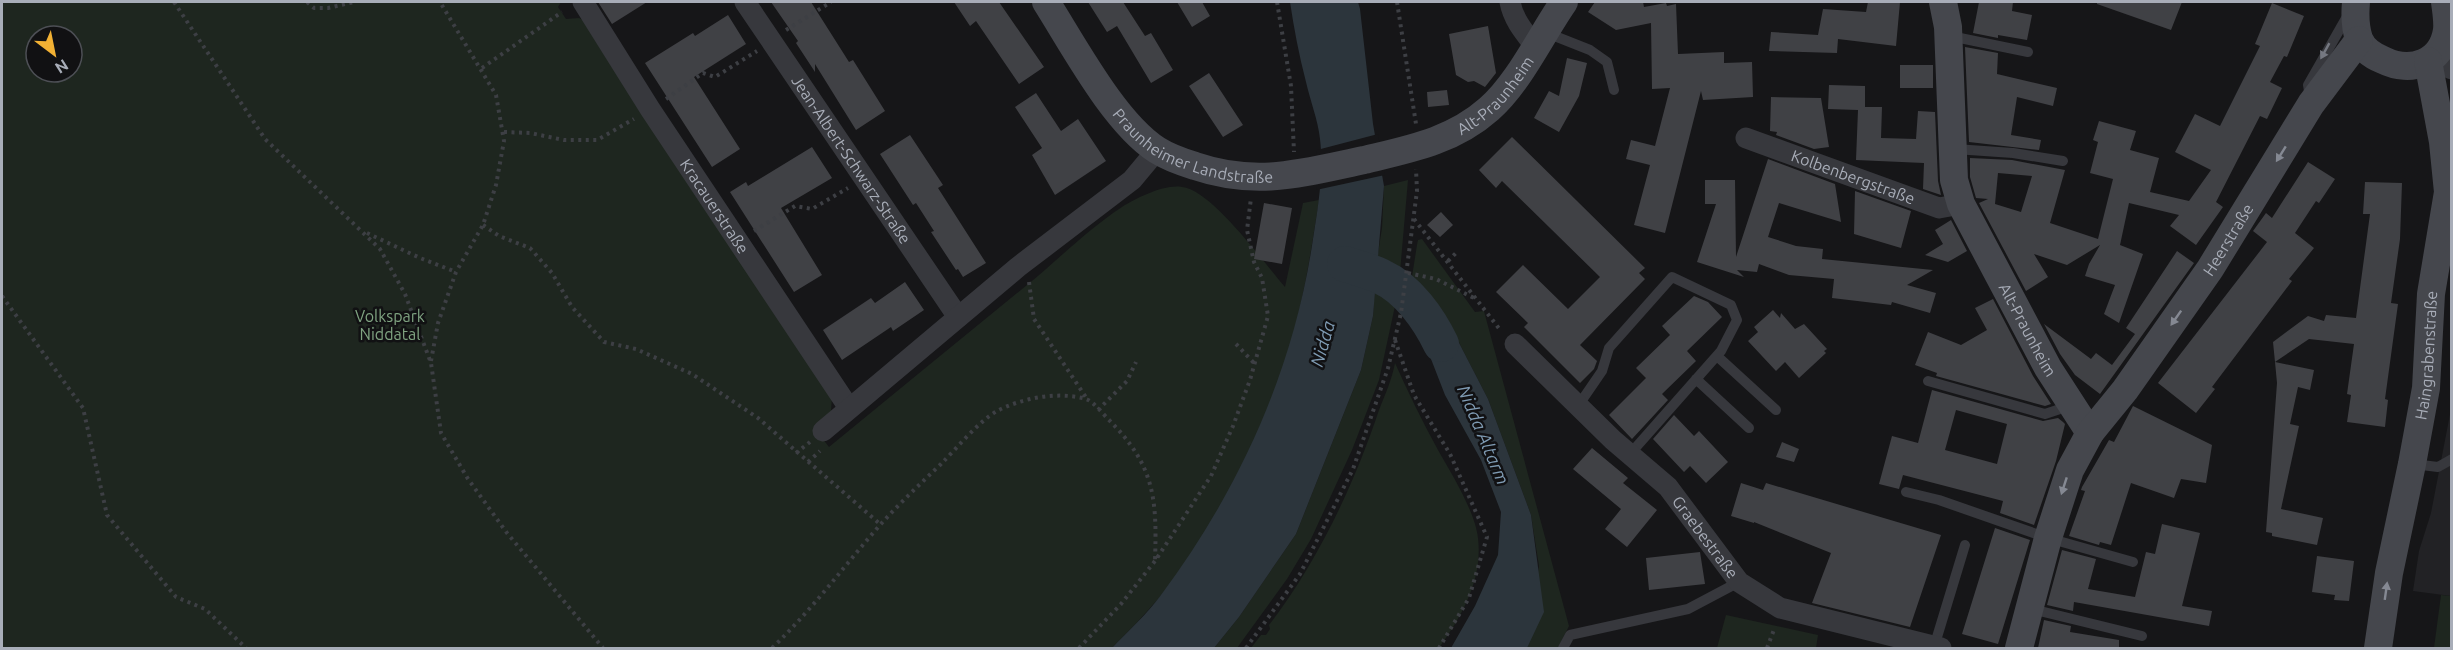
<svg xmlns="http://www.w3.org/2000/svg" width="2453" height="650" font-family="Ubuntu,sans-serif">
<style>
.built{fill:#222225}
.green{fill:#1e261f;fill-rule:evenodd}
.water{fill:#2c353c}
.pier{fill:#161618}
.lines{fill:none;stroke-linecap:round;stroke-linejoin:round}
.river{stroke:#2c353c;stroke-width:36}
.building{fill:#404145;fill-rule:evenodd}
.path{stroke:#3d3f44;stroke-width:4;stroke-dasharray:3 4.5;stroke-linecap:butt}
.service{stroke:#37383d;stroke-width:10}
.minor{stroke:#37383d;stroke-width:21}
.secondary{stroke:#45474d;stroke-width:28}
.oneway{fill:#757881}
.oneway2{fill:#858993}
.labels{text-anchor:middle;stroke-width:5;stroke-linejoin:round;paint-order:stroke}
.street-label{font-size:16px;fill:#a8adb8;stroke:#111113}
.park-label{font-size:16px;fill:#7fa381;stroke:#111113}
.water-label{font-size:18px;font-style:italic;fill:#7f9bb3;stroke:#111113}
</style>
<rect width="100%" height="100%" fill="#161618"/>
<!-- built -->
<path class="built" d="M2451,409V596L2413,591L2419,551L2431,513Z"/>
<!-- green -->
<path class="green" d="M2,2H561L558,7L566,19L579,18L585,21L832,397L831,411L816,430L829,447C895,393 961,339 1027,285C1059,259 1087,230 1122,207C1137,198 1164,184 1182,187C1212,190 1264,263 1285,287L1303,203L1319,200C1311,252 1303,305 1287,356C1262,436 1212,534 1159,598C1144,615 1128,632 1112,648H2ZM36,36H72V72H36Z
M1408,180L1399,284L1376,266L1382,228L1384,186Z
M1422,239L1475,312L1484,311L1485,315L1569,626L1558,648H1527L1539,566L1531,515L1488,399L1456,337L1426,296L1408,302L1417,245L1418,240Z
M1375,285L1395,306L1379,380L1352,450L1311,539L1287,579L1237,648H1214L1239,617L1296,534L1361,370L1373,316Z
M1395,363C1408,392 1422,421 1438,450C1451,473 1475,511 1478,538C1483,579 1462,616 1439,648H1251L1261,635H1266L1270,629L1269,625C1317,563 1354,485 1379,410C1385,395 1392,379 1395,363Z
M2441,595L2451,596V648H2434Z
M1726,615L1818,635L1816,648H1717Z"/>
<!-- water -->
<path class="water" d="M1290,2H1358L1360,9L1373,124L1384,186L1373,316L1361,370L1296,534L1239,617L1214,648H1112C1128,631 1147,614 1161,595C1240,489 1294,369 1313,239C1318,207 1324,172 1320,139C1318,120 1310,100 1306,82C1299,55 1294,29 1290,2Z
M1427,298L1456,337L1488,399L1531,515L1544,612L1527,648H1451L1475,606L1498,555L1501,512L1481,460L1445,395L1424,341L1414,303Z"/>
<!-- pier -->
<path class="pier" d="M1378,134L1385,175L1316,190L1317,150Z"/>
<g class="lines">
<!-- river -->
<path class="river" d="M1345,264C1357,268 1370,271 1382,277C1408,289 1429,319 1441,344"/>
</g>
<!-- building -->
<path class="building" d="M598,2H647L612,24Z
M771,2H811L849,62L853,60L885,111L856,130L815,64V72L796,43L798,41Z
M954,2H999L1044,67L1019,84L976,21L970,26Z
M1088,2H1123L1145,36L1151,33L1173,70L1151,83L1117,26L1107,32Z
M1177,2H1202L1210,16L1192,27Z
M1595,2H1643L1644,7L1666,3L1667,6L1676,4L1678,54L1724,52V63L1752,62L1753,97L1703,100L1701,91L1665,233L1634,225L1650,165L1626,159L1631,140L1655,146L1670,88L1652,89L1651,23L1616,30L1588,12Z
M1868,2H1900L1896,46L1838,39L1837,53L1769,51L1771,32L1818,35L1823,9L1866,12Z
M1979,2H2013L2012,11L2032,15L2027,40L1998,35V38L1973,33Z
M2097,2H2182L2171,30L2097,4Z
M2272,3L2304,16L2287,57L2284,56L2270,82L2282,88L2267,119L2260,116L2216,202L2223,207L2196,245L2170,226L2179,215L2129,203L2120,245L2143,254L2119,323L2104,314L2115,285L2085,276L2089,264L2100,245L2067,265L2034,254L2048,277L2026,291L1979,203L1988,199L1976,198L1970,177V158L2012,160L2065,170L2050,223L2098,239L2113,179L2090,173L2098,142L2093,140L2099,121L2136,131L2130,150L2159,158L2150,192L2189,201L2211,170L2175,152L2195,114L2220,126L2260,46L2255,44ZM1998,173L2032,176L2021,212L1995,204Z
M728,15L746,44L694,77L740,149L712,167L645,63L693,33L695,36Z
M1488,26L1496,73L1485,87L1474,81L1468,82L1456,75L1449,34Z
M1965,47L1998,53L1997,74L2057,88L2053,106L2017,97L2011,135L2041,140L2039,150L1969,142Z
M1567,58L1587,63L1579,96L1559,132L1534,118L1549,91L1559,96Z
M1900,65H1933V88H1900Z
M1209,73L1243,125L1223,137L1189,86Z
M1829,85L1865,86V107H1882L1881,138L1916,139L1918,111L1935,112L1938,181L1941,195L1923,189L1924,163L1856,160L1858,110L1828,109Z
M1447,90L1449,105L1428,107L1427,92Z
M1036,93L1061,131L1078,119L1106,161L1055,195L1032,155L1042,148L1015,107Z
M1771,97L1821,98L1829,147L1814,149L1776,135L1777,132L1770,131Z
M910,135L943,185L938,188L986,263L963,277L958,269L956,270L931,232L934,231L916,203L913,205L880,154Z
M1512,137L1645,268L1639,273L1645,279L1580,345L1597,361L1594,369L1580,383L1524,327L1528,323L1496,292L1523,265L1568,309L1600,277L1502,181L1496,188L1479,170Z
M812,147L832,178L781,208L822,275L794,292L730,192L746,182L748,186Z
M1768,159L1835,184L1841,222L1779,203L1768,237L1796,246L1823,249L1822,259L1933,270L1907,285L1936,293L1930,313L1892,302L1891,305L1832,298L1834,279L1789,275L1759,264L1757,272L1737,270L1744,277L1697,262L1716,204H1705V180H1735L1736,257Z
M2308,162L2335,179L2319,203L2316,201L2295,233L2314,248L2289,279L2292,281L2212,387L2215,389L2196,413L2158,383L2267,242L2253,231L2266,213L2272,218Z
M2365,182L2402,183L2400,239L2391,303L2398,304L2385,399L2388,400L2385,427L2347,422L2351,395L2347,394L2354,344L2309,339L2275,362L2273,342L2308,316L2324,321L2326,315L2356,318L2370,214H2363Z
M1855,191L1911,211L1901,248L1854,234Z
M1264,203L1292,208L1282,264L1254,259Z
M1441,212L1453,225L1440,237L1427,225Z
M1951,220L1967,251L1948,262L1925,255L1943,244L1935,230Z
M2177,251L2194,263L2100,394L2075,375L2060,354L2044,324L2091,359L2096,353L2112,365L2135,334L2126,328Z
M905,282L924,310L893,331L891,327L842,360L823,330L871,298L875,303Z
M1694,296L1708,302L1722,317L1687,351L1696,361L1662,394L1668,400L1632,439L1609,415L1646,378L1636,368L1670,335L1662,326Z
M1993,299L2033,376L2051,404L2045,406L1936,376L1937,373L1915,365L1928,332L1961,345L1987,330L1975,308Z
M1773,310L1780,318L1781,313L1795,329L1804,324L1827,349L1824,351L1826,353L1799,378L1785,362L1776,371L1748,341L1758,332L1754,327Z
M2275,362L2314,370L2310,390L2298,387L2290,424L2299,426L2281,509L2323,518L2317,545L2272,536V533L2266,532L2277,383Z
M1932,390L2043,421L2058,418L2063,422L2065,424L2056,461L2034,525L2000,513L2003,501L1903,475L1899,489L1879,484L1892,436L1918,443ZM1956,410L2007,424L1997,464L1945,450Z
M2133,406L2212,445L2206,483L2181,479L2174,498L2131,483L2111,545L2100,542L2099,545L2069,536L2085,491L2081,490L2082,487L2109,440L2114,442Z
M1674,415L1694,436L1699,431L1728,462L1706,483L1690,466L1684,472L1653,439Z
M1782,442L1799,449L1794,462L1776,457Z
M1592,448L1628,478L1623,483L1657,510L1627,547L1605,529L1621,509L1573,469Z
M1741,483L1763,490L1766,483L1941,535L1910,627L1812,603L1831,553L1754,522V523L1731,516Z
M2162,524L2200,533L2182,606L2212,611L2209,626L2074,602L2073,611L2047,605L2062,550L2096,559L2088,589L2135,597L2146,552L2155,554Z
M1995,528L2030,540L1998,644L1962,634Z
M1700,552L1705,584L1649,590L1646,558Z
M2317,556L2354,561L2349,601L2334,600L2335,595L2312,592Z
M2044,620L2071,626L2070,632L2119,640V648H2038Z"/>
<g class="lines">
<!-- path -->
<path class="path" d="M174,2L265,139L380,249L405,294L431,363L441,433L468,479L507,533L603,648
M307,2L314,8H328L354,2
M1277,2L1291,86L1294,152
M1397,2L1416,124
M786,30L831,2
M482,68L562,12
M666,99L703,73L715,77L757,51
M504,132L530,133L564,140H597L634,119
M1414,219L1501,331
M483,225L499,236L530,248L552,273L572,307L604,342L636,349L692,374L758,418L880,524
M754,231L795,206L812,209L848,188
M367,233L420,258L456,272
M1448,261L1456,253
M1408,273L1436,279L1474,298
M1029,282L1034,319L1087,399
M2,296L83,408L107,515L176,597L205,609L246,648
M1395,340L1414,395L1450,454L1487,537L1469,598L1439,648
M1236,344L1254,363
M431,361L438,323L456,272L483,225L496,185L504,141L496,95L440,2
M1098,410L1127,381L1136,362
M796,453L810,442
M808,462L820,451
M772,648C812,610 844,566 880,525C899,504 920,484 941,464C957,448 978,422 997,411C1022,398 1058,391 1086,399C1093,401 1103,414 1109,420C1155,466 1157,499 1155,561
M1079,648L1121,604L1155,561L1211,476L1233,426L1250,380L1268,316L1262,278L1254,262L1247,230L1251,198
M1246,648L1300,574L1353,469L1388,368L1401,313L1417,191L1416,169
M1767,648L1775,627"/>
<!-- service -->
<path class="service" d="M1547,33L1590,50L1607,62L1614,90
M1951,43L1960,38L2028,52
M2310,97L2308,85L2349,13
M1955,149L2013,153L2063,161
M1717,356L1776,410
M1696,379L1749,428
M1928,381L2045,414L2069,406
M1578,406L1602,371L1609,348L1672,277L1731,305L1737,320L1721,351L1630,454
M2413,464L2438,467L2452,459
M1906,492L1939,500L2048,538L2133,562
M2032,609L2142,636
M1934,647L1965,545
M1563,648L1570,635L1688,609L1739,582"/>
<!-- minor -->
<g class="minor">
<path id="s1" d="M583,2L650,109L849,408"/>
<path id="s2" d="M745,2L958,317"/>
<path d="M1510,2C1513,19 1524,32 1535,46"/>
<path d="M2430,60L2452,69"/>
<path id="s3" d="M1746,138L1939,208L1961,204"/>
<path id="s4" d="M1515,344L1613,440L1668,487L1739,582L1780,608L1941,648"/>
<path d="M823,431L1018,267L1132,180L1157,150"/>
</g>
<!-- secondary -->
<g class="secondary">
<path id="s5" d="M1046,2C1074,46 1114,122 1157,150C1168,157 1182,162 1195,166C1257,187 1302,173 1364,160C1410,149 1453,141 1489,109C1519,83 1541,35 1564,2"/>
<path id="s6" d="M1943,2L1948,27L1954,180L1961,204L2048,368L2090,433"/>
<path d="M2356,2C2355,13 2355,27 2359,39C2363,49 2373,56 2383,60C2411,74 2442,63 2447,30C2448,21 2446,10 2445,2"/>
<path id="s7" d="M2019,648L2048,538L2070,470L2090,433L2125,390L2210,269L2311,104L2359,40"/>
<path id="s8" d="M2378,648L2389,573L2412,464L2426,388L2431,294L2448,192L2443,142L2428,61"/>
</g>
</g>
<!-- one-way arrows -->
<defs><path id="oneway-solid" d="M-6-.8H1V-3.2L6.5 0L1 3.2V.8H-6Z" transform="scale(1.5)"/></defs>
<use class="oneway" href="#oneway-solid" transform="translate(2325 51) rotate(119)"/>
<g class="oneway2">
<use href="#oneway-solid" transform="translate(2281 154) rotate(122)"/>
<use href="#oneway-solid" transform="translate(2176 318) rotate(125)"/>
<use href="#oneway-solid" transform="translate(2064 486) rotate(108)"/>
<use href="#oneway-solid" transform="translate(2386 591) rotate(-82)"/>
</g>
<g class="labels">
<!-- street labels -->
<g class="street-label">
<text dy="6" stroke="none"><textPath href="#s5" startOffset="550">Alt-Praunheim</textPath></text>
<text dy="6" stroke="none"><textPath href="#s5" startOffset="218">Praunheimer Landstraße</textPath></text>
<text dy="6" stroke="none"><textPath href="#s2" startOffset="190">Jean-Albert-Schwarz-Straße</textPath></text>
<text dy="6" stroke="none"><textPath href="#s3" startOffset="114">Kolbenbergstraße</textPath></text>
<text dy="6" stroke="none"><textPath href="#s1" startOffset="243">Kracauerstraße</textPath></text>
<text dy="6" stroke="none"><textPath href="#s7" startOffset="465">Heerstraße</textPath></text>
<text dy="6" stroke="none"><textPath href="#s6" startOffset="346">Alt-Praunheim</textPath></text>
<text dy="6" stroke="none"><textPath href="#s8" startOffset="297">Haingrabenstraße</textPath></text>
<text dy="6" stroke="none"><textPath href="#s4" startOffset="272">Graebestraße</textPath></text>
</g>
<!-- park labels -->
<g class="park-label">
<text x="390" y="322">Volkspark<tspan x="390" dy="18">Niddatal</tspan></text>
</g>
<!-- water labels -->
<g class="water-label">
<text transform="translate(1323 344) rotate(-74)" y="6">Nidda</text>
<text transform="translate(1483 435) rotate(67)" y="6">Nidda Altarm</text>
</g>
</g>
<!-- border -->
<rect width="2453" height="650" fill="none" stroke="#a8adb8" stroke-width="6"/>
<!-- north arrow -->
<g transform="translate(54 54) rotate(148)"><circle r="28" fill="#111113" stroke="#4d4f55" stroke-width="1.5"/>
<path d="M0-4.5L10 22L0 15L-10 22Z" fill="#f2b134"/>
<text y="-9" font-size="16" font-weight="bold" text-anchor="middle" fill="#a8adb8">N</text>
</g>
</svg>
